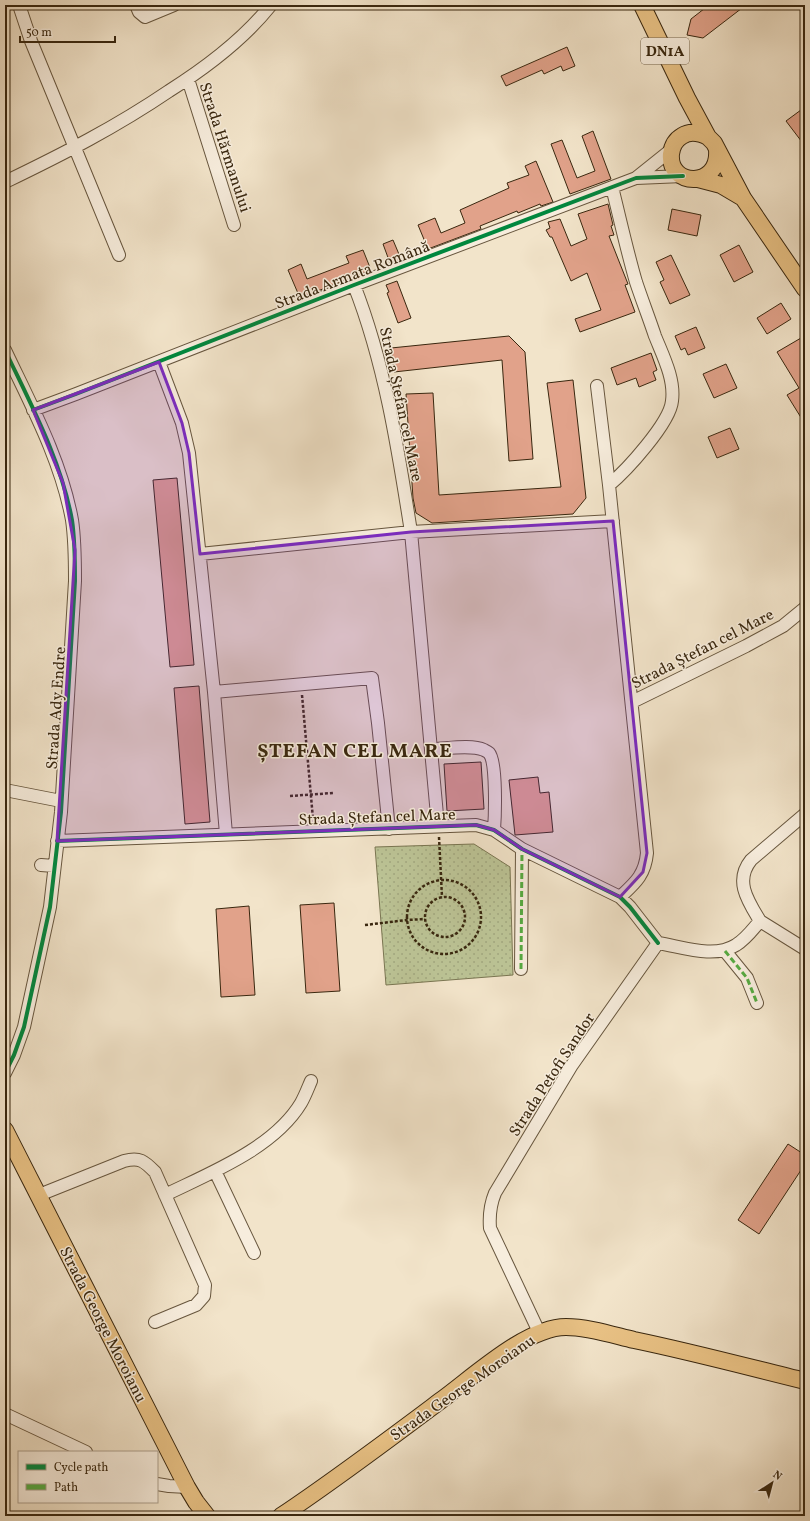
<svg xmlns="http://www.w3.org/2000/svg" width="810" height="1521" font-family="Vollkorn,serif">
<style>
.park{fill:url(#park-dots);stroke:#7a7652}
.building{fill:#e1a28a;stroke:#39270f}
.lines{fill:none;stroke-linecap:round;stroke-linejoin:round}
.minor-casing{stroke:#67563e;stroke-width:14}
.major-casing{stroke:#39270f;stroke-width:18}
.path{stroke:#39270f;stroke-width:2.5;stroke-dasharray:3 2;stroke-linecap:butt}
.minor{stroke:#f7eddd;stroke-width:12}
.major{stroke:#e9c285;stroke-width:16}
.quiet{stroke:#55aa41;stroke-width:3;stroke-dasharray:6 3;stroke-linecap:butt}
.cycleway-casing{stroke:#f7eddd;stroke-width:6}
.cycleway{stroke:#00873e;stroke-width:4}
.marked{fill:#7b2cbf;fill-opacity:0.2;stroke:#7b2cbf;stroke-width:3;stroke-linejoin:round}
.labels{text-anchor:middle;stroke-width:3;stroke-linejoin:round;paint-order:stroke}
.shield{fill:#f7eddd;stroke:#72624d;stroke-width:1}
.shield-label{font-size:15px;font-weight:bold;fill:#39270f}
.street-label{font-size:16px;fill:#39270f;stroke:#f7eddd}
.district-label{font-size:20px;font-weight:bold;letter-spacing:1px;fill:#39270f;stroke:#f7eddd}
</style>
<defs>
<pattern id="park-dots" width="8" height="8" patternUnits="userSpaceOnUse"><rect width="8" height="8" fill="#bcc496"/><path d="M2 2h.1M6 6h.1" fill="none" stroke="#a2a880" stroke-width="1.8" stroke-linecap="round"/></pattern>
</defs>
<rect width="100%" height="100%" fill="#f2e4ca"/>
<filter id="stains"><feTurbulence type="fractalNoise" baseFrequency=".005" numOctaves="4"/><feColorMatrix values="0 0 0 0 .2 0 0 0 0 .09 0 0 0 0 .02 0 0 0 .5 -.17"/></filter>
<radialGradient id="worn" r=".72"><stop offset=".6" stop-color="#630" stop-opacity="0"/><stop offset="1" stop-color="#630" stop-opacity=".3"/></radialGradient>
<!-- park -->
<path class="park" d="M474,844L510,867L513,975L386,985L375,847Z"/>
<!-- building -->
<path class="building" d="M709,5H746L703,38L687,35L691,19Z
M567,47L575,66L563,71L561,66L544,74L542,70L506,86L501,76Z
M805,107V146L786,121Z
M593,131L611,179L570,194L551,144L562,140L577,178L595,171L582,136Z
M536,161L553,202L541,206L540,204L518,213L517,211L480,226L481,229L428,249L418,225L435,218L441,233L465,223L460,210L509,188L507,183L529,175L525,166Z
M608,204L613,225L611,226L614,235L609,236L628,284L625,285L635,312L580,332L575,319L601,310L587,273L571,281L552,237H550L546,230L550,228L548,222L560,219L571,246L587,239L578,214Z
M672,209L701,215L697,236L668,230Z
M393,240L401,259L390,263L383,244Z
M739,245L753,272L734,282L720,255Z
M363,250L371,270L300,298L288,270L301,264L307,279L349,263L346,256Z
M671,255L690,295L670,304L660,282L664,280L656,262Z
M397,281L411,318L398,323L387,293L389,292L386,285Z
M781,303L791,319L767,334L757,318Z
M696,327L705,348L688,355L685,348L681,350L675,336Z
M509,336L525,352L533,459L509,461L502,360L394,372L391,348Z
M801,338L805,344V424L787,395L799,388L777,352Z
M651,353L657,370L653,372L656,380L639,387L636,378L617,385L611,368Z
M726,364L737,388L714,398L703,374Z
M573,380L586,498L573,514L432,523L416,513L413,498L406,394L433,393L439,495L561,487L547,383Z
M730,428L739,449L717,458L708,437Z
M177,478L194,665L170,667L153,480Z
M199,686L210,822L185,824L174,688Z
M481,762L484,809L447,811L444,764Z
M538,777L540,793L549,792L553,832L515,835L509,780Z
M334,903L340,991L306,993L300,905Z
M249,906L255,995L221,997L216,909Z
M788,1144L805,1155V1164L759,1234L738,1220Z"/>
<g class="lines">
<defs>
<path id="minor" d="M19,5L31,41L119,255
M136,5L139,12L145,17L174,5
M188,79L234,225
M636,178L671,150
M5,182C63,154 116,127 169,91C207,67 243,40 271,5
M354,285C385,364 398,449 411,532L438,826
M5,350C31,405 61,460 72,520C75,540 75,561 75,581L61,812L50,907L24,1027L14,1055L5,1073
M159,362L182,423L189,453L214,692L226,834
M597,386L609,485L647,853C645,875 635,883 620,897
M33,410L76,394L354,285L636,178L683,176
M609,485C626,471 670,423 672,401C675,379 663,356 655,336C649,318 642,300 636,282C627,251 620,219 612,187
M200,554L411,532L613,521
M214,692L372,678L378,723L389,829
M632,702L746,646L783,626L805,608
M431,749C445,749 471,744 484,750C486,751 488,752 489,753C497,762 495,817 494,830
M5,790L61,801
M57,841L476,825L494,830L522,849L620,897L630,907L658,943
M41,865L54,866
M760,921C748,901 734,881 751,860L805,814
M658,943C683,947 714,959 736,945C746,939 753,929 760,921L805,949
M725,951L747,978L757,1003
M521,969L522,849
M215,1171L254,1253
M39,1195L124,1161C140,1157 144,1161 155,1172L205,1285L204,1296L196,1305L155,1322
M165,1195C210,1173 274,1148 301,1103C305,1096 308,1088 311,1081
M539,1332L490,1228C489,1215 490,1205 495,1193L572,1065L658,943
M5,1414L86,1452
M157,1484L169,1486L187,1487"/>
<path id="major" d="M642,5L687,98L708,137L714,143L743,198L805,289
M708,137C700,133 691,130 682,136C675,140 672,146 671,154C668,187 720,189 717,150
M698,179L721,185L743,198
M5,1130L187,1487L196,1502L207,1516
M281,1516C335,1480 388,1440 440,1401C472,1378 526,1327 566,1327C588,1327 613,1335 634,1340C692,1352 748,1367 805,1381"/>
</defs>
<!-- minor casing -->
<use href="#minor" class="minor-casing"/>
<!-- major casing -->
<use href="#major" class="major-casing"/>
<!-- path -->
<path class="path" d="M302,695L313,819
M290,796L333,793
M439,837L442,897
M407 917a37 37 0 1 1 74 0a37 37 0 1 1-74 0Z
M425 917a20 20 0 1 1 40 0a20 20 0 1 1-40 0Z
M365,925L407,920L425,919"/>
<!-- minor -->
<use href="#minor" class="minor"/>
<!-- major -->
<use href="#major" class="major"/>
<!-- quiet -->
<path class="quiet" d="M725,951L747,978L757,1003
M521,969L522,849"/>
<defs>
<path id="cycleway" d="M5,350C31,405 61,460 72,520C75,540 75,561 75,581L61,812L50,907L24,1027L14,1055L5,1073
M33,410L76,394L354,285L636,178L683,176
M57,841L476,825L494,830L522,849L620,897L630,907L658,943"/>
</defs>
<!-- cycleway casing -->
<use href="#cycleway" class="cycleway-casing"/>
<!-- cycleway -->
<use href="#cycleway" class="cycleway"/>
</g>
<!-- marked area -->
<path class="marked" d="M159,362L182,423L189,453L200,554L411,532L613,521L647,853L643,872L620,897L522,849L494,830L476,825L57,841L75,550L63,483L33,410Z"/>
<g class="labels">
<!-- shield labels -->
<rect class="shield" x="641" y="38" width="48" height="26" rx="3"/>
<g class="shield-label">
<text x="665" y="56">DN1A</text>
</g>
<!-- street labels -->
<g class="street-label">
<text transform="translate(226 147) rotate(72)" y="6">Strada Hărmanului</text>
<text transform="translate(352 274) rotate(-21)" y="6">Strada Armata Română</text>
<text transform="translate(402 404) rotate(78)" y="6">Strada Ștefan cel Mare</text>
<text transform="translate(702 648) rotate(-27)" y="6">Strada Ștefan cel Mare</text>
<text transform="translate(55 708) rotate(-86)" y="6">Strada Ady Endre</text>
<text transform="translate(377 816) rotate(-2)" y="6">Strada Ștefan cel Mare</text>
<text transform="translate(551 1074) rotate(-57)" y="6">Strada Petofi Sandor</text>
<text transform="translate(104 1324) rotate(63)" y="6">Strada George Moroianu</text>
<text transform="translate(462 1387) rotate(-35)" y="6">Strada George Moroianu</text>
</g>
<!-- district labels -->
<g class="district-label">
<text x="355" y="757">ȘTEFAN CEL MARE</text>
</g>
</g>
<!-- margin -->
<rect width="810" height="1521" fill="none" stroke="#f2e4ca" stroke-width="20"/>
<rect x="6" y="6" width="798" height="1509" fill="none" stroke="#39270f" stroke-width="2"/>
<rect x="10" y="10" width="790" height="1501" fill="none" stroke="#39270f"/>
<!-- legend -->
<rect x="18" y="1451" width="140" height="52" fill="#f7eddd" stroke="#ab9e8b"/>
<rect x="26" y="1464" width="20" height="6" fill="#00873e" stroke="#ab9e8b"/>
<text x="54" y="1471" font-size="12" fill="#39270f">Cycle path</text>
<rect x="26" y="1484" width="20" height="6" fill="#55aa41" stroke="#ab9e8b"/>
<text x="54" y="1491" font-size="12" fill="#39270f">Path</text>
<!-- north arrow -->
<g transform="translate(772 1483) rotate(36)" stroke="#f7eddd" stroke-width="3" paint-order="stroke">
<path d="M0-3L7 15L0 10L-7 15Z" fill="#39270f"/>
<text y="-6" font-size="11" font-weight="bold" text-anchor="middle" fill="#39270f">N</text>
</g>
<!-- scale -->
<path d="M20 36v6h95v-6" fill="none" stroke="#39270f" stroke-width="2"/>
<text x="26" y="36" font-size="12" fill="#39270f" stroke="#f7eddd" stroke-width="3" paint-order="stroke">50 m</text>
<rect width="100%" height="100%" filter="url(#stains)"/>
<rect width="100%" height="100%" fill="url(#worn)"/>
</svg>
